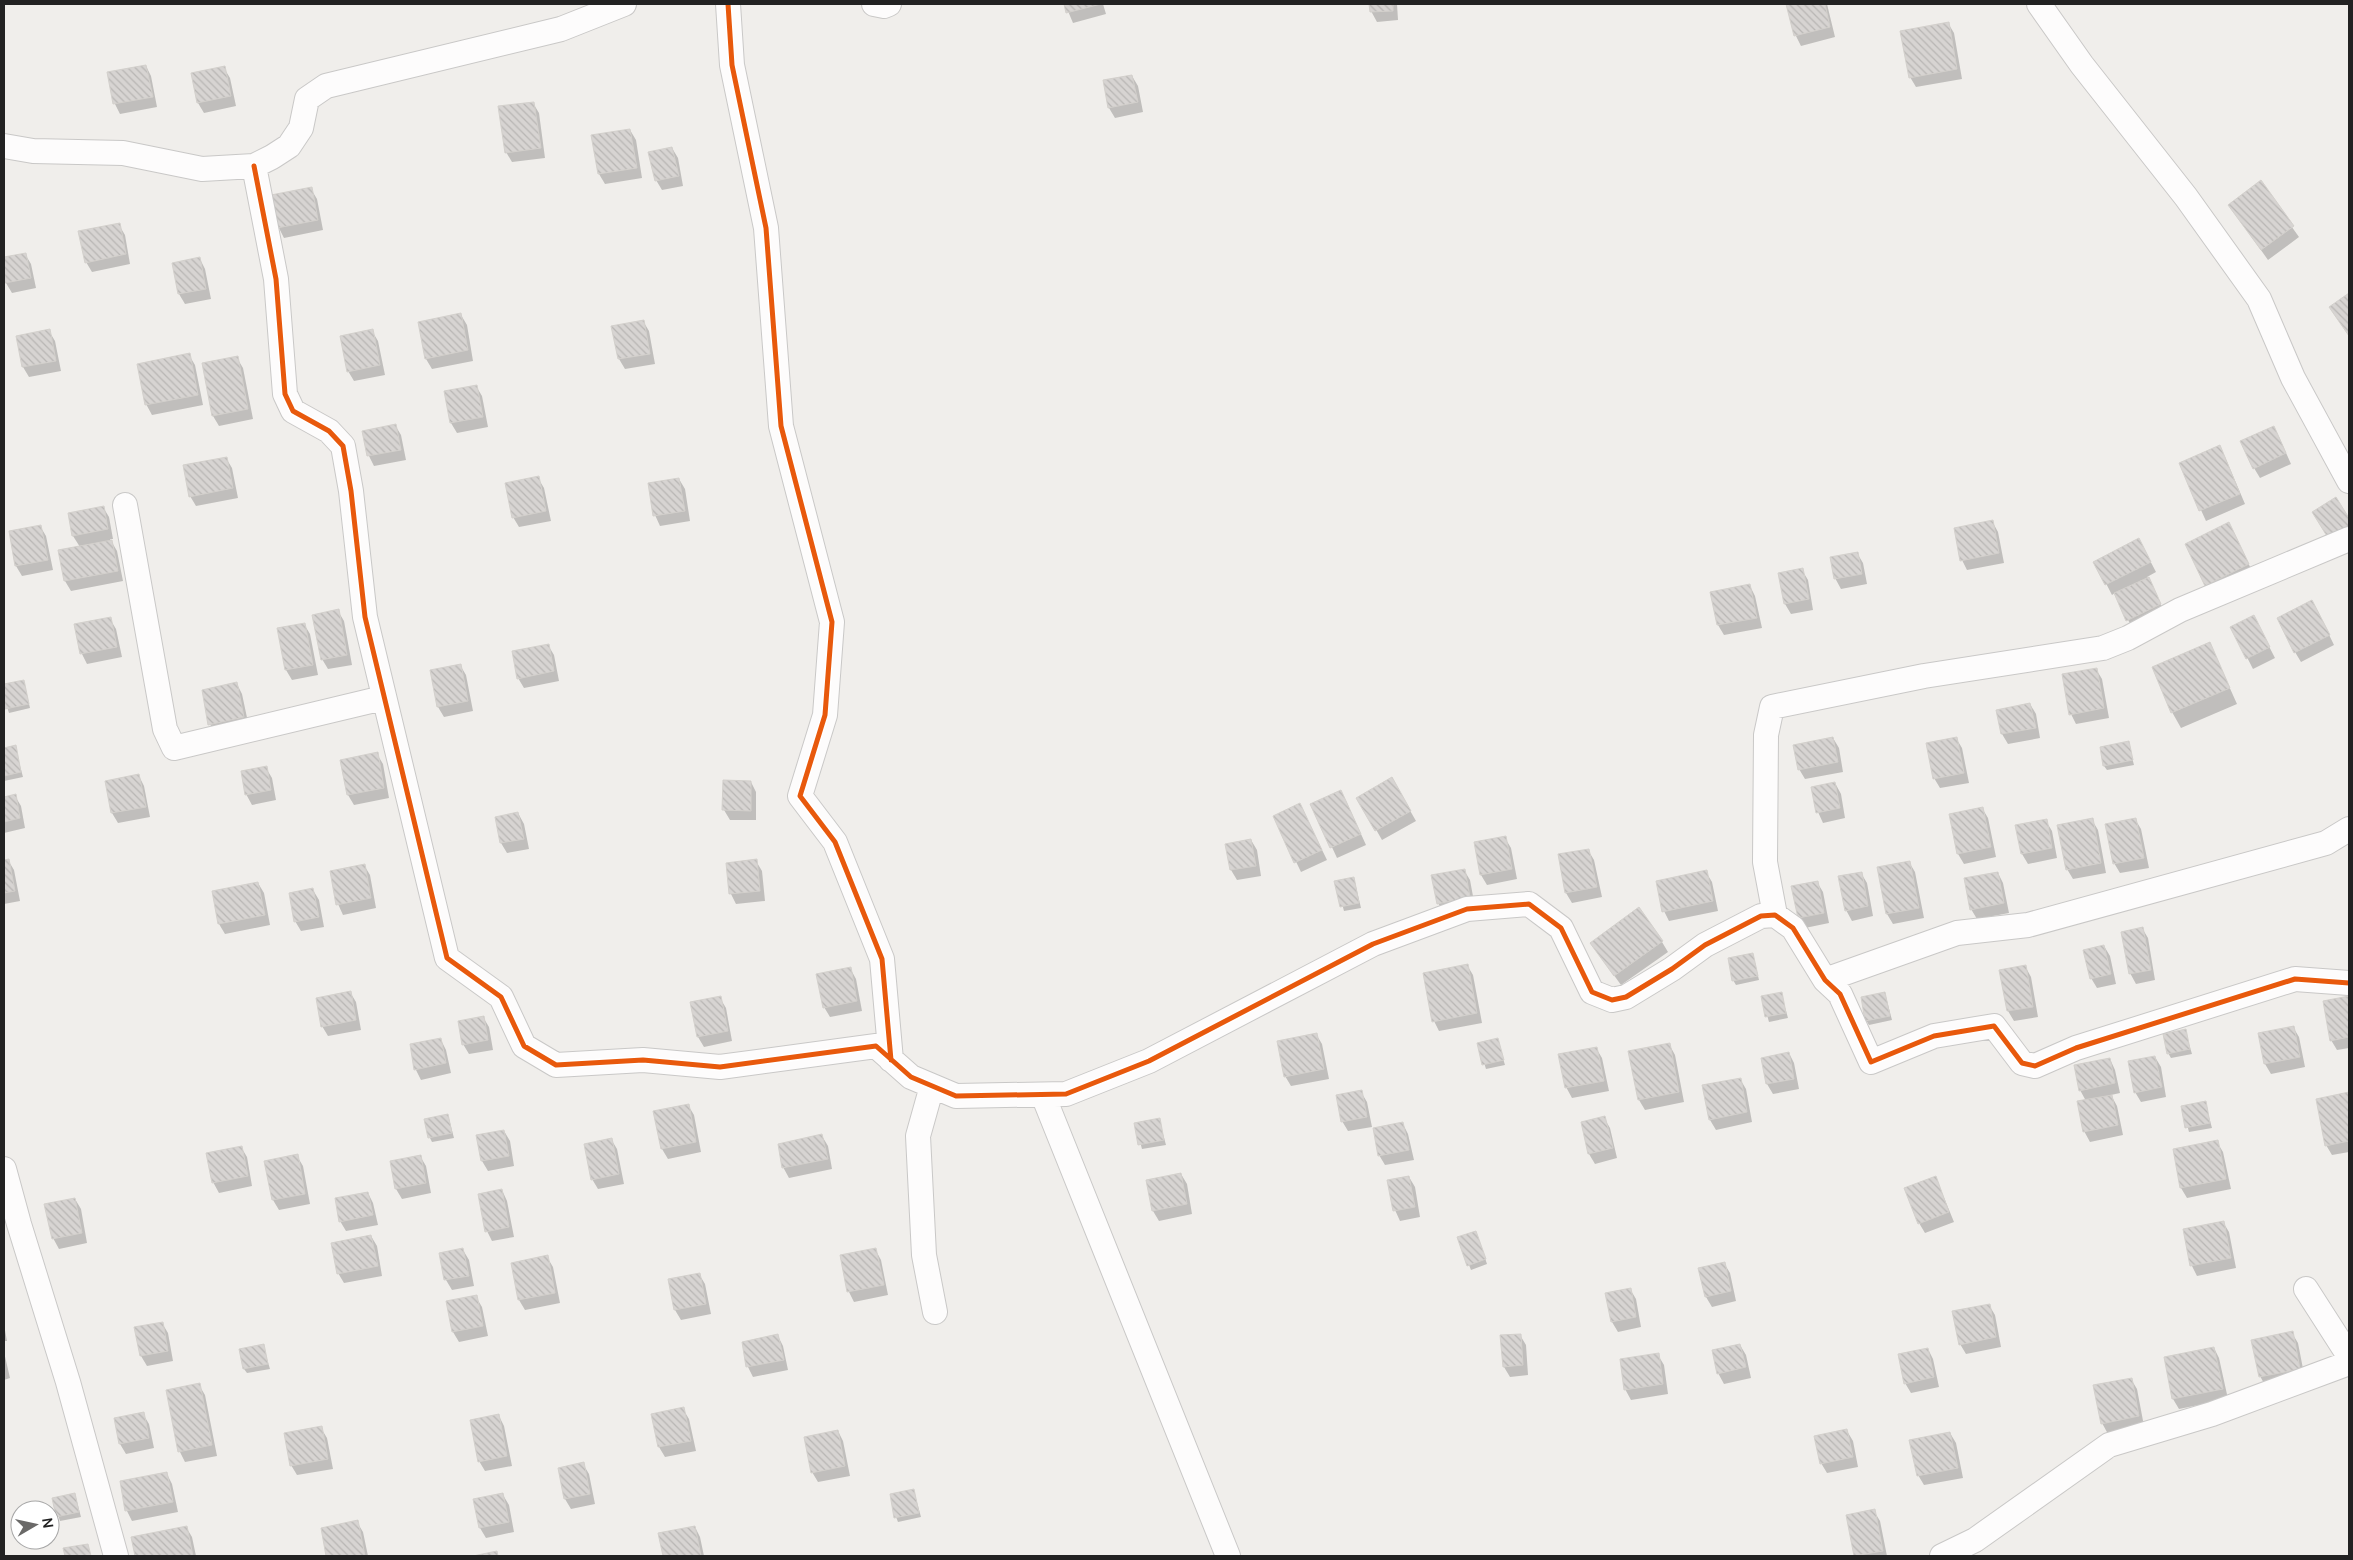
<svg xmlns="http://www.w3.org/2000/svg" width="2353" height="1560" font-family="Manrope,sans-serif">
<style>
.shadow{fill:#0003}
.building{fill:url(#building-back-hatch);stroke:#d3d0cc}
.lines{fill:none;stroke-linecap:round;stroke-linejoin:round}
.minor-casing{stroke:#c9c8c7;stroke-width:26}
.minor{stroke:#fdfcfc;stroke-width:24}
.cycleway-casing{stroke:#fff;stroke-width:8}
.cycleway{stroke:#e8590c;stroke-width:5}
</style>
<defs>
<pattern id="building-back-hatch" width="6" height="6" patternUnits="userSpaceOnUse" patternTransform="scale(1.25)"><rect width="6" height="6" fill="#d7d4d2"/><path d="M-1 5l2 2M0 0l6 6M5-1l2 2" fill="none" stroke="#b8b6b4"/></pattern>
</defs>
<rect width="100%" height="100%" fill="#f0eeeb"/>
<!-- shadow -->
<path class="shadow" d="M1065,4H1103L1106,14L1073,23Z
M1371,4H1397L1398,20L1377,22L1371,11Z
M1787,4H1827L1835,37L1801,46L1796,36Z
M1948,23L1954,33L1962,79L1916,87L1910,77Z
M146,66L151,76L157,107L120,114L115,104L109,73Z
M224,68L230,78L236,106L204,113L198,103Z
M1132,76L1138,86L1143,112L1115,118L1109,108L1104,81Z
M533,103L539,113L545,158L512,162L506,152Z
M630,130L636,140L642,178L605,184L599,174L593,136Z
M672,148L678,158L683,186L662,190L656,180Z
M2260,182L2299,237L2268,260L2229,205Z
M311,189L317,199L323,230L284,238L279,228Z
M119,225L125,235L130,264L92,272L86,262Z
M25,254L31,264L36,288L12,293L6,283L4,258Z
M200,259L205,269L211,299L185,304L179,294L173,264Z
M461,315L467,325L473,361L432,369L426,359Z
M643,321L649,331L655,364L625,369L619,359L612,327Z
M49,331L55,341L61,371L29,377L23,367L17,337Z
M372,331L378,341L385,375L354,381L348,371Z
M189,355L195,365L203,405L152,415L146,404Z
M237,358L243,368L253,419L219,426L213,416L203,364Z
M476,386L482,396L488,427L457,433L451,423L445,392Z
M395,425L401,435L406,460L374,466L369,456L364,432Z
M2279,437L2291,464L2260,478L2254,468Z
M2225,457L2245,504L2206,521L2180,464Z
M226,458L232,468L238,498L196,506L190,496Z
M538,478L544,488L551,521L519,527L513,517Z
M679,479L685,489L690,521L660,526L655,515Z
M103,507L109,517L113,539H110L117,551L123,581L71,591L65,581L59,551L80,547L73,536Z
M1992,521L1998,532L2004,563L1967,570L1962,560Z
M40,526L46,536L53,570L22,576L16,566L10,532Z
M2234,534L2254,575L2212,595L2207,585Z
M2144,549L2156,572L2147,577L2166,615L2133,630L2115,593L2112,595L2095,562Z
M1857,553L1863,563L1867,584L1841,589L1835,578Z
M1802,570L1808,580L1813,610L1791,614L1785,604Z
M1750,586L1755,596L1762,628L1724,635L1718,625L1712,593Z
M338,611L344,621L352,665L328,669L322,659Z
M2318,612L2334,645L2301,662L2295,652Z
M110,619L116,629L122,657L87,664L82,654Z
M304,624L310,634L318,675L292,680L286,670Z
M2259,627L2275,658L2253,669L2232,628Z
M2210,644L2237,704L2181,728L2172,712Z
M548,645L554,655L559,681L524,688L518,678Z
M460,665L466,675L473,711L444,717L438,707Z
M2096,669L2102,679L2109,718L2076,724L2071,714Z
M24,682L30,708L9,713L4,698V686Z
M237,684L242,694L249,727L215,734L210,724Z
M2030,704L2036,714L2040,738L2008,744L2002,734L1997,711Z
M1833,738L1839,748L1843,772L1805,779L1799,769Z
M1956,738L1962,748L1969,783L1940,788L1934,778Z
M2128,742L2134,765L2107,770L2104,766Z
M15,747L23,777L4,781V749Z
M377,754L383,764L389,798L354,805L348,795L342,761Z
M266,768L272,778L276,800L252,805L246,794Z
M139,776L144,786L150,817L118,823L112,813L106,782Z
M1392,779L1416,821L1382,840L1358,798Z
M751,782L756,792V820H730L724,810Z
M1835,783L1841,794L1845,818L1823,823L1818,812Z
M15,796L21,806L25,828L4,833V798Z
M1346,801L1366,845L1337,858L1312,804Z
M1300,805L1327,860L1301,872L1274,816Z
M1982,808L1988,818L1996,857L1964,864L1958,854Z
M518,813L524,824L529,849L507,853L501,843Z
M2135,819L2141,829L2149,868L2120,873L2114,863Z
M2092,820L2098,830L2106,873L2073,879L2067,869Z
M2046,821L2052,831L2057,858L2028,864L2022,854L2017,826Z
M1505,838L1511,848L1517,879L1487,885L1481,875L1475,843Z
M1251,840L1257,850L1261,876L1237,880L1231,870L1227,845Z
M1588,850L1594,860L1602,897L1572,903L1566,893Z
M8,860L14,870L20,901L4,904V861Z
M756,861L762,871L765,901L736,904L731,894L727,864Z
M1909,862L1915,872L1924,918L1893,924L1887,914Z
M364,865L370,875L376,908L343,915L338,904Z
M1464,870L1470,880L1475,907L1444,913L1438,903Z
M1706,872L1712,882L1718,911L1669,921L1664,911Z
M1861,873L1867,883L1873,916L1852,921L1846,910Z
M1998,873L2003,883L2009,913L1977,919L1971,909Z
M1354,878L1361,908L1344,911L1336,882Z
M1817,882L1823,892L1829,923L1805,928L1799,918Z
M258,883L264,893L270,925L225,934L219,924Z
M313,890L319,900L324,927L301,931L295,921Z
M2142,928L2148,938L2155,980L2136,984L2130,973Z
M1662,942L1668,952L1621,985L1598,953Z
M2104,946L2110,956L2116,984L2097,988L2091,978Z
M1753,954L1759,980L1736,985L1733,980Z
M1467,965L1473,975L1482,1023L1439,1031L1434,1021Z
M2025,966L2031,977L2038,1017L2014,1021L2008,1011Z
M850,968L856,979L862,1011L830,1017L824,1007Z
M350,992L356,1002L361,1030L328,1036L322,1026Z
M1781,993L1788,1018L1769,1022L1762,997Z
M1885,993L1892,1020L1869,1025L1866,1020Z
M2349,997V1048L2337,1050L2331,1040L2324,1002Z
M720,998L726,1008L732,1041L704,1047L698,1037Z
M483,1017L489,1027L493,1050L469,1054L463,1044Z
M2293,1027L2299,1037L2305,1067L2271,1074L2265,1064L2259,1034Z
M2185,1031L2192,1054L2171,1058L2168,1053Z
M1316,1034L1322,1044L1329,1079L1291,1086L1285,1076Z
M1497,1039L1505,1065L1486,1069L1478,1044Z
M441,1040L446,1050L451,1073L421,1080L416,1070Z
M1669,1044L1675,1055L1684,1102L1645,1110L1639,1100L1630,1052Z
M1596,1048L1602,1058L1609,1091L1572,1098L1566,1087Z
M1789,1053L1794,1063L1799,1089L1773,1094L1767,1084L1762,1059Z
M2155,1057L2161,1067L2166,1097L2141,1102L2135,1092Z
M2110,1059L2115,1070L2120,1093L2111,1095L2117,1106L2123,1135L2090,1142L2084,1131L2086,1101L2080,1090Z
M1740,1079L1746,1089L1752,1122L1716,1130L1710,1120Z
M1361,1092L1367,1102L1372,1127L1348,1131L1342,1121Z
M2349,1093V1152L2332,1155L2326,1145L2317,1100Z
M2205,1102L2212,1128L2189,1132L2182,1107Z
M688,1105L694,1115L701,1152L668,1159L662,1149Z
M448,1115L454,1138L432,1142L430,1138Z
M1604,1118L1610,1128L1617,1158L1595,1164L1589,1154Z
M1159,1119L1166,1145L1142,1149L1135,1124Z
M1403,1124L1408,1134L1414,1160L1385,1165L1379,1155Z
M504,1131L510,1141L514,1166L488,1171L482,1161L478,1136Z
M822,1136L828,1146L832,1169L789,1178L783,1167Z
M611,1139L617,1149L624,1184L598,1189L592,1179Z
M2217,1142L2223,1152L2231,1189L2187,1198L2181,1188Z
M241,1147L247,1157L252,1186L219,1193L213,1182Z
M297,1156L303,1166L310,1204L279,1210L273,1200Z
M420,1156L426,1166L431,1193L402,1199L396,1189L391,1162Z
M1181,1174L1187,1184L1192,1214L1159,1221L1153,1211Z
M1409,1177L1415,1187L1420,1217L1400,1221L1395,1210Z
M1936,1178L1954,1222L1925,1233L1919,1223Z
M502,1190L507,1201L514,1237L492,1241L487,1231Z
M368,1193L373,1203L378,1225L346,1231L340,1221Z
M75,1199L81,1209L87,1243L59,1249L53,1238Z
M2223,1222L2229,1232L2236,1268L2197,1276L2192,1266L2184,1230Z
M371,1236L377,1246L382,1276L344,1283L338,1273Z
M1478,1237L1487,1264L1471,1270L1469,1265Z
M875,1249L881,1260L888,1295L854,1302L849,1292L842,1256Z
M463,1250L469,1260L474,1286L452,1290L446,1280L441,1254Z
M547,1257L553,1267L560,1303L525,1310L519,1300Z
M1724,1263L1730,1273L1736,1301L1712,1307L1706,1297L1700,1269Z
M699,1274L705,1284L711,1314L681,1320L675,1310L669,1280Z
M1630,1289L1636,1299L1641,1327L1618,1332L1612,1322L1606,1294Z
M476,1297L482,1307L488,1336L459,1342L453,1332Z
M1989,1305L1995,1315L2001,1347L1966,1354L1960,1344Z
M162,1323L168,1333L173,1361L147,1366L141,1356L136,1328Z
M4,1325L7,1341H4Z
M2292,1333L2298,1343L2305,1379L2266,1387L2260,1376Z
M1520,1335L1526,1345L1528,1375L1510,1377L1504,1367Z
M778,1336L783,1346L788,1370L753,1377L748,1367Z
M1740,1345L1746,1355L1751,1378L1724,1384L1718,1373Z
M263,1346L270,1369L247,1373L244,1369Z
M2214,1348L2219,1358L2228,1399L2179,1409L2173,1399L2165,1358Z
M1928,1349L1933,1359L1939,1387L1911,1393L1905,1383Z
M4,1352L10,1378L4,1380Z
M1658,1355L1664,1365L1668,1394L1631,1400L1625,1389Z
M2131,1379L2137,1389L2144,1426L2108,1434L2102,1423Z
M199,1385L205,1395L217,1456L185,1462L180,1452Z
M683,1409L689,1419L696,1451L665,1457L659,1447Z
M143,1414L149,1424L154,1448L126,1454L120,1444Z
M499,1416L504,1426L512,1466L485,1471L479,1461Z
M321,1428L327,1438L333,1469L297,1475L291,1465Z
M838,1431L843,1441L850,1476L818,1482L812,1472Z
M1847,1431L1853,1441L1858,1467L1827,1473L1821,1463Z
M1950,1433L1956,1443L1963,1478L1924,1485L1918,1475Z
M583,1464L589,1474L595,1504L571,1509L565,1499L559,1469Z
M167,1474L172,1484L178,1512L132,1521L127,1511Z
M914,1491L921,1517L898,1522L896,1517Z
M75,1494L81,1517L60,1521L53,1499Z
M503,1495L509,1505L514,1532L486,1538L480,1528Z
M1874,1511L1880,1521L1887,1556H1856L1848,1516Z
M357,1522L363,1532L368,1556H328L322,1529Z
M186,1527L192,1537L196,1556H137L133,1538Z
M695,1527L700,1537L704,1556H664L660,1534Z"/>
<!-- building -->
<path class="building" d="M1064,4H1101L1066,13Z
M1369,4H1393V11L1370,12Z
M1786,4H1825L1830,27L1794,36Z
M1949,22L1957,69L1909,78L1900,31Z
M146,65L153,97L113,104L107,72Z
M225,66L231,96L197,103L191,73Z
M1132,75L1138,102L1108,108L1103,80Z
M534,102L541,148L505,153L498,106Z
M630,129L637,168L598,174L591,135Z
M672,147L679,176L655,181L648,152Z
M2261,180L2294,226L2261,250L2228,205Z
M312,187L318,220L277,228L271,195Z
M120,223L126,254L85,263L78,231Z
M26,253L31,278L5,283L4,257Z
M200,257L206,289L178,294L172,263Z
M2349,293V336L2329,307Z
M461,313L468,350L425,359L418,322Z
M644,320L650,354L618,359L611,326Z
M50,329L56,361L22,367L16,336Z
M373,329L380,365L347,372L340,336Z
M190,353L198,395L145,405L137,364Z
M238,356L248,409L212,416L202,363Z
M477,385L483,417L450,423L444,391Z
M396,424L401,450L367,456L362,431Z
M2274,426L2286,453L2253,469L2240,441Z
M2220,445L2240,494L2199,511L2179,463Z
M227,457L233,488L189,497L183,465Z
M539,476L546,511L512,518L505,483Z
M679,478L685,511L653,516L648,483Z
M2336,497L2349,518V529L2330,541L2312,512Z
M104,506L108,529L72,536L68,513Z
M1993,520L1999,553L1960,561L1954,528Z
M2229,522L2249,564L2205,586L2185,544Z
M41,525L48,560L15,566L9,531Z
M2139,538L2151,562L2105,585L2093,562Z
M112,540L118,571L64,581L58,550Z
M1858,552L1862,574L1834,579L1830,557Z
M1803,568L1809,599L1784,604L1778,573Z
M2149,577L2161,604L2126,621L2114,593Z
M1750,584L1757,618L1717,625L1710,592Z
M2312,600L2330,635L2294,653L2277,618Z
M339,609L347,655L321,660L312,615Z
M2254,615L2270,647L2246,659L2230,627Z
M111,617L117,647L80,654L74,624Z
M305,623L313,665L285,670L277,628Z
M2210,642L2230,688L2171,713L2152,667Z
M549,644L554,671L517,679L512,651Z
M461,664L468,701L437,707L430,670Z
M2097,668L2104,708L2069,715L2062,674Z
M24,680L29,704L5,709L4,684Z
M237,682L244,717L208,725L202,690Z
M2030,703L2036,728L2001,734L1996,710Z
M1833,737L1838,762L1798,770L1793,745Z
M1957,737L1964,773L1933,779L1926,743Z
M2129,741L2133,760L2103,766L2100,747Z
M16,745L21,772L4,776V748Z
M378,752L384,788L347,795L340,760Z
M267,766L271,790L245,795L241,771Z
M139,774L146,807L111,813L105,781Z
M1392,777L1411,811L1375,831L1356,798Z
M723,780L751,781V811L722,810Z
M1835,782L1840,808L1816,813L1811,787Z
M1341,790L1361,834L1330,848L1310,804Z
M16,794L20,818L4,822V797Z
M1300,803L1322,850L1294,863L1273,816Z
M1983,807L1991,847L1957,854L1949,814Z
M518,812L524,839L500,843L495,817Z
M2093,818L2101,863L2066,870L2057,825Z
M2136,818L2144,858L2113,864L2105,824Z
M2047,819L2052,848L2021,854L2015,825Z
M1506,836L1512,869L1480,875L1474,842Z
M1251,839L1256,866L1230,870L1225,844Z
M1589,849L1597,887L1565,893L1558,854Z
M9,859L15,891L4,893V860Z
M757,859L760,891L729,894L726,863Z
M1910,861L1919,908L1886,914L1877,867Z
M365,864L371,898L336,905L330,871Z
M1465,869L1470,897L1437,904L1431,875Z
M1707,870L1713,901L1662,912L1656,881Z
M1862,872L1868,906L1845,911L1838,876Z
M1998,872L2004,903L1970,910L1964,878Z
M1354,877L1359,903L1340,907L1334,881Z
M1818,881L1824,913L1798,918L1791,886Z
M258,882L265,915L218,924L212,891Z
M313,888L319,917L294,922L289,893Z
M1639,907L1663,941L1614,976L1590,943Z
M2143,927L2151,970L2129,974L2121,932Z
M2104,945L2111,974L2090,979L2083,950Z
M1753,953L1758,976L1732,981L1728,958Z
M1468,964L1477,1013L1432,1022L1423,973Z
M2026,965L2033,1007L2007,1011L1999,970Z
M851,967L857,1001L823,1008L816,974Z
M351,991L356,1020L321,1027L316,998Z
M1782,992L1786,1013L1765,1017L1761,996Z
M1885,992L1890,1016L1865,1021L1861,997Z
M721,996L728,1031L697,1037L690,1002Z
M2349,996V1037L2330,1041L2323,1001Z
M484,1016L488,1040L462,1045L458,1021Z
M2294,1026L2300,1057L2264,1064L2258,1033Z
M2186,1029L2190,1049L2167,1054L2163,1034Z
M1317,1033L1324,1069L1284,1077L1277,1041Z
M441,1038L446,1063L414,1070L410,1044Z
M1498,1038L1504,1060L1482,1065L1477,1043Z
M1670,1043L1679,1092L1638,1100L1628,1051Z
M1597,1047L1604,1081L1565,1088L1558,1054Z
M1789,1052L1794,1079L1766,1084L1761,1058Z
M2155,1056L2162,1087L2134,1093L2128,1061Z
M2110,1058L2115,1083L2079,1091L2074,1065Z
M1741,1078L1747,1112L1709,1120L1702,1085Z
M1362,1090L1367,1117L1341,1122L1336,1095Z
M2349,1092V1141L2325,1146L2316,1099Z
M2112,1095L2118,1125L2083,1132L2077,1101Z
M2206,1101L2210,1123L2185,1128L2181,1106Z
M689,1104L696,1142L661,1149L653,1111Z
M448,1114L452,1133L428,1138L424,1119Z
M1605,1116L1613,1148L1588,1154L1581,1122Z
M1160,1118L1164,1140L1138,1145L1134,1123Z
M1403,1122L1409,1150L1378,1156L1373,1128Z
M504,1130L509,1156L481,1161L476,1135Z
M822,1134L828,1159L782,1168L778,1144Z
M612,1138L619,1174L591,1180L584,1144Z
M2218,1140L2226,1179L2180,1188L2173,1149Z
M242,1146L248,1176L212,1183L206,1153Z
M298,1154L305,1194L272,1200L264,1161Z
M421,1155L426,1183L395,1189L390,1161Z
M1181,1173L1187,1204L1152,1211L1146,1180Z
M1409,1176L1415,1207L1393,1211L1387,1180Z
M1936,1176L1949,1212L1918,1224L1904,1188Z
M502,1189L509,1227L485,1232L478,1194Z
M368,1192L373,1215L339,1222L335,1198Z
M75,1198L82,1233L52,1239L44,1204Z
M2224,1221L2231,1258L2190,1266L2183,1229Z
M1476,1231L1486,1259L1467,1266L1457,1237Z
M371,1235L378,1266L337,1274L331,1243Z
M463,1248L469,1276L444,1280L439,1253Z
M876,1248L884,1285L847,1292L840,1255Z
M548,1255L555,1293L518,1300L511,1263Z
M1725,1262L1731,1291L1705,1297L1698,1268Z
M700,1273L706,1304L674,1310L668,1279Z
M1631,1288L1636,1317L1611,1322L1605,1293Z
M477,1295L483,1326L452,1332L446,1301Z
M1990,1304L1996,1337L1959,1345L1952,1311Z
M163,1322L168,1351L140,1356L134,1327Z
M2293,1331L2300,1369L2259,1377L2251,1340Z
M778,1334L784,1360L746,1367L742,1342Z
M1521,1334L1523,1365L1503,1367L1500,1335Z
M264,1344L268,1364L243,1369L239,1349Z
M1740,1344L1746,1367L1717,1374L1712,1350Z
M2214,1347L2223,1389L2172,1399L2164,1357Z
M1928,1348L1934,1377L1904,1384L1898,1354Z
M1659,1353L1663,1384L1624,1390L1620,1359Z
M2132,1378L2139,1416L2101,1424L2093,1385Z
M200,1383L212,1445L178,1452L166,1390Z
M684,1407L691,1441L658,1447L651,1414Z
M144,1412L149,1438L119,1444L114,1418Z
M499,1414L507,1456L478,1462L470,1420Z
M322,1426L328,1459L290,1466L284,1433Z
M1847,1429L1853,1457L1820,1464L1814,1436Z
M838,1430L845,1466L811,1473L804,1437Z
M1950,1432L1958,1468L1917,1476L1909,1440Z
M584,1462L590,1494L564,1499L558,1468Z
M167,1472L173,1502L125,1511L120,1481Z
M914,1489L919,1513L894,1518L890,1494Z
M75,1493L79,1512L56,1517L52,1498Z
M503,1493L509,1522L479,1528L473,1499Z
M1875,1509L1883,1551L1854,1556L1846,1515Z
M358,1520L365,1556H326L321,1528Z
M187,1526L193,1556H135L131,1537Z
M695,1526L701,1556H663L658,1533Z
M88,1544L91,1556H65L63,1548Z
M497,1551L498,1556H473Z"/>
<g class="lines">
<defs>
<path id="minor" d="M728,4L732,65L766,228L781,426L832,622L825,715L800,796L835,842L882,959L891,1060
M874,4L884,6L889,4
M2039,4L2082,65L2186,197L2259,299L2293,378L2349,481
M4,146L33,151L123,153L202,169L254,166L272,157L289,146L301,128L307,99L326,86L561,29L624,4
M254,166L276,279L285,394L293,411L329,431L343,446L351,491L365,617L447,958L501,997L524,1046L556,1065L643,1060L720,1067L876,1046L911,1077L956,1096L1066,1094L1149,1061L1373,944L1467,909L1529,904L1561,928L1592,992L1612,1000L1626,997L1672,969L1705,945L1761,916L1775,915L1793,928L1825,980L1840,994L1871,1062L1934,1036L1994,1026L2022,1063L2035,1066L2076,1048L2295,979L2349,983
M125,505L165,729L174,748L383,698
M1775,915L1765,862L1766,735L1772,707L1924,676L2103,648L2128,638L2180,610L2349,539
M1825,980L1957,933L2028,925L2326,843L2349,829
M932,1086L918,1136L924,1255L935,1312
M1043,1095L1228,1556
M4,1169L19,1224L68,1382L116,1556
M2306,1289L2349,1356
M1942,1556L1975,1540L2109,1445L2212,1414L2349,1363"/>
</defs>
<!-- minor casing -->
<use href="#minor" class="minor-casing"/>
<!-- minor -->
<use href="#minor" class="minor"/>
<defs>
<path id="cycleway" d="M728,4L732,65L766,228L781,426L832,622L825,715L800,796L835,842L882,959L891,1060
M254,166L276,279L285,394L293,411L329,431L343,446L351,491L365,617L447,958L501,997L524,1046L556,1065L643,1060L720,1067L876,1046L911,1077L956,1096L1066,1094L1149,1061L1373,944L1467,909L1529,904L1561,928L1592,992L1612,1000L1626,997L1672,969L1705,945L1761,916L1775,915L1793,928L1825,980L1840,994L1871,1062L1934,1036L1994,1026L2022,1063L2035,1066L2076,1048L2295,979L2349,983"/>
</defs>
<!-- cycleway casing -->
<use href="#cycleway" class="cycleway-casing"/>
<!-- cycleway -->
<use href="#cycleway" class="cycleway"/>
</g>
<!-- border -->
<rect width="2353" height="1560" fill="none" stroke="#222222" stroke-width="10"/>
<!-- north arrow -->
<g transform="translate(35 1525) rotate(81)"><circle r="24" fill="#ffffff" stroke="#a7a7a7"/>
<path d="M0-4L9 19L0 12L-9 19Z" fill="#6a6968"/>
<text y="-8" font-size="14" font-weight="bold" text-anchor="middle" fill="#222222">N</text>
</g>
</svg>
